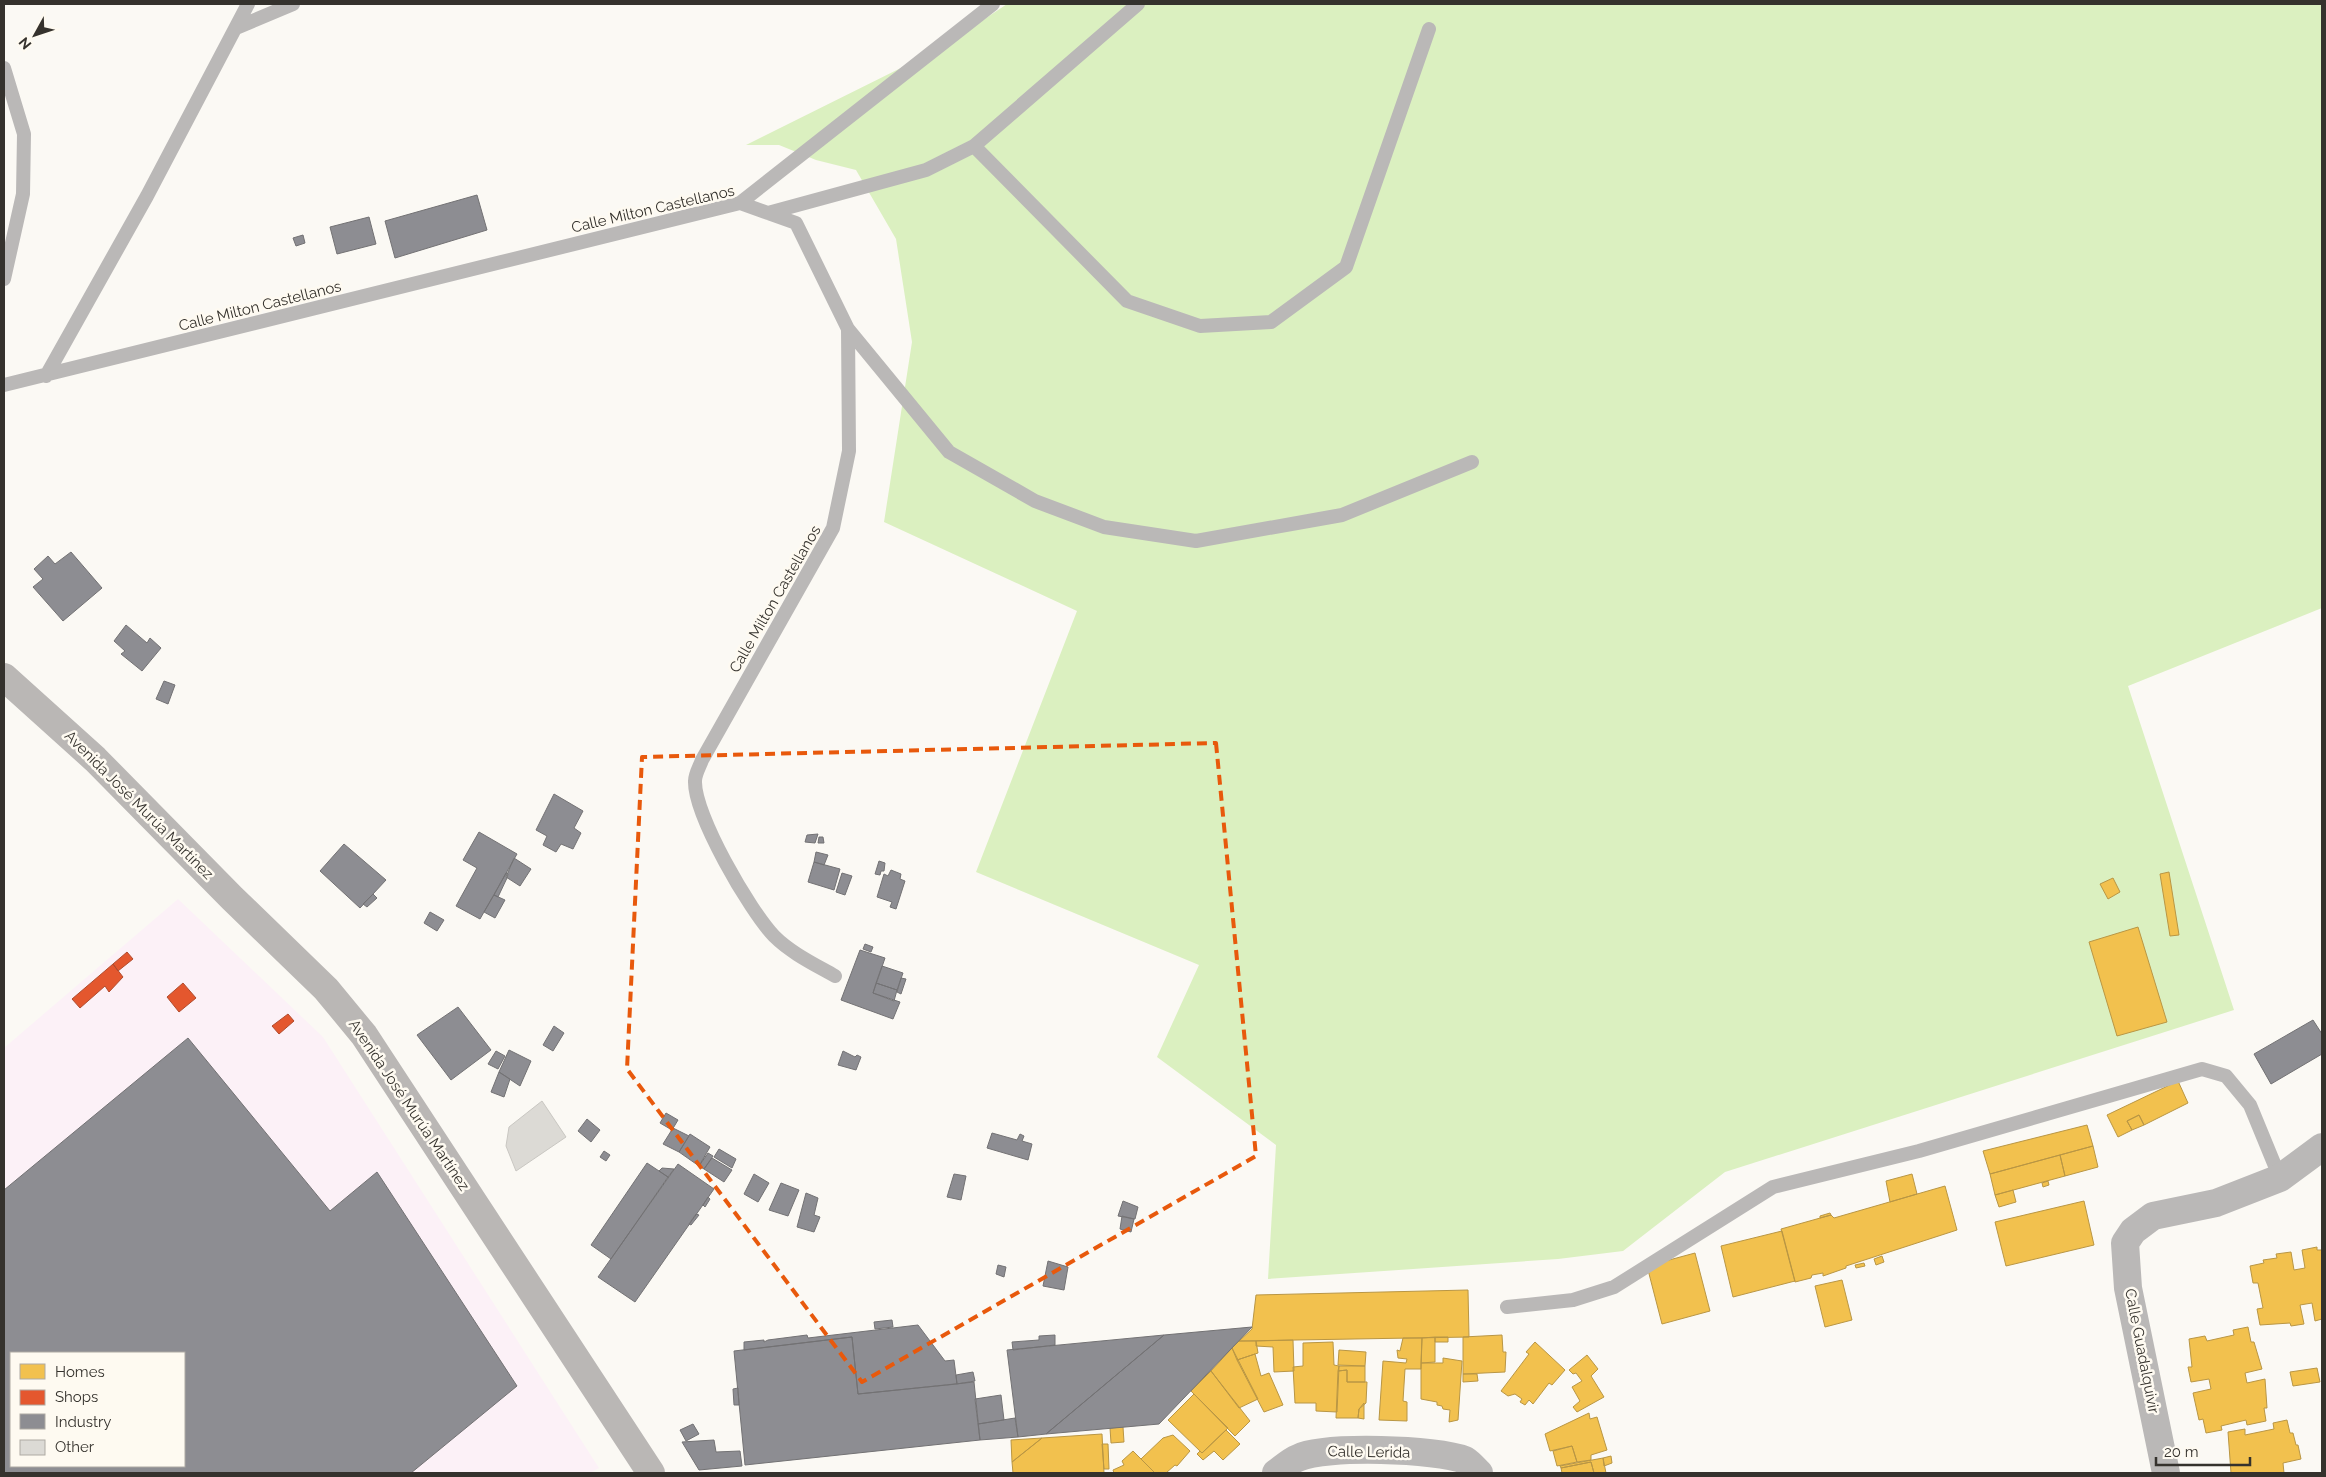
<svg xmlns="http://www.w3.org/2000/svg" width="2326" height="1477" font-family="Raleway,sans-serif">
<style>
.industrial{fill:#fcf1f7;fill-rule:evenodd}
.green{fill:#dbf0c0}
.homes{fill:#f2c14e;stroke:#b99644}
.shops{fill:#e4572e;stroke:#b04c2e}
.industry{fill:#8d8d92;stroke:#737274;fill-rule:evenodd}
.building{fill:#dcdad5;stroke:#c9c7c2}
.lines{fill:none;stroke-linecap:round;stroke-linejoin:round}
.service{stroke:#bab8b7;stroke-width:14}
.minor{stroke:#bab8b7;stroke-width:28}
.secondary{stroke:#bab7b5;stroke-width:28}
.marked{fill:none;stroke:#e8590c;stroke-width:4;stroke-dasharray:10 6;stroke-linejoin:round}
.labels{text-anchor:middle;stroke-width:5;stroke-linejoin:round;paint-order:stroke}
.street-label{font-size:15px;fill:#35322d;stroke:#fefaf1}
</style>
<rect width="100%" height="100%" fill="#fbf9f4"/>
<!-- industrial -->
<path class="industrial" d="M178,899L323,1037L599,1468L590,1473H4V1048ZM11,1353H184V1466H11Z"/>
<!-- green -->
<path class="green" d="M1007,4H2322V608L2128,686L2234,1010L1725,1172L1623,1251L1558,1259L1268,1279L1276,1145L1157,1057L1199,965L976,872L1077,611L884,522L912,342L896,239L856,170L816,160L779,145H746L943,47Z"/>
<!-- homes -->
<path class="homes" d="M2169,872L2179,935L2170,936L2160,874Z
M2113,878L2120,892L2108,899L2100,884Z
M2138,927L2167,1022L2117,1036L2089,942Z
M2178,1081L2188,1103L2144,1125L2139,1115L2127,1121L2132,1130L2118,1137L2107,1115Z
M2139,1115L2144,1125L2132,1130L2127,1121Z
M2087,1125L2093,1146L1990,1174L1983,1151Z
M2093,1146L2098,1167L2065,1176L2060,1155Z
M2060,1155L2065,1176L1995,1195L1990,1174Z
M1912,1174L1917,1194L1890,1202L1886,1181Z
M2048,1181L2049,1185L2043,1187L2042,1183Z
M1945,1186L1957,1230L1846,1266V1268L1823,1276V1273L1812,1275L1811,1278L1795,1282L1781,1229L1831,1215L1834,1218Z
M2013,1190L2016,1202L1999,1207L1995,1195Z
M2084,1201L2094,1245L2006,1266L1995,1222Z
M1830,1213L1831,1215L1820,1218V1216Z
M1782,1231L1795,1281L1733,1297L1721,1246Z
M2317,1247V1250H2322V1319L2315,1321L2312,1303L2300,1305L2304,1324L2291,1326L2290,1323L2260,1325L2257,1309L2263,1308L2258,1283H2253L2250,1266L2264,1263L2263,1260L2277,1258L2276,1254L2291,1252L2294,1270L2305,1268L2302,1250Z
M1695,1253L1710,1311L1662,1324L1647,1266Z
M1882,1256L1884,1262L1876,1265L1874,1259Z
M1864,1263L1865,1266L1856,1268L1855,1265Z
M1842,1280L1852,1320L1825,1327L1815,1286Z
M1468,1290L1469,1337L1239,1341L1252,1329L1256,1295Z
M2248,1327L2251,1342H2254L2262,1369L2245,1373L2247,1383L2265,1379L2267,1408H2264L2266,1421L2247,1425L2246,1420L2221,1426L2222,1430L2206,1433L2203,1419L2199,1420L2193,1393L2211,1389L2209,1379L2191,1382L2188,1367H2192L2189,1339L2205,1336L2207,1341L2234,1335L2233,1330Z
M1502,1335L1503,1352H1506L1505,1372L1463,1374V1337Z
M1435,1337H1448V1342H1435Z
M1435,1337V1362L1421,1363L1422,1338Z
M1403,1338H1422L1421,1369H1405L1403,1401L1407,1402V1421L1379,1420L1383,1361L1406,1363L1407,1359L1398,1358L1397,1350L1400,1351Z
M1293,1340L1294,1371L1274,1372L1273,1347L1256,1346V1341Z
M1239,1341H1256L1258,1353L1237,1360L1232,1348Z
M1333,1342L1334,1365L1339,1366L1337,1412L1316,1411V1403H1295L1293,1367L1303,1366V1343Z
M1535,1342L1565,1370L1552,1385L1549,1383L1533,1404L1529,1400L1525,1405L1520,1402L1522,1399L1515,1394L1508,1396L1501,1391L1529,1354L1526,1352Z
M1232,1348L1258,1399L1239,1408L1211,1371Z
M1339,1350L1366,1352L1365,1366L1338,1365Z
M1255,1354L1261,1376L1269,1373L1283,1405L1264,1412L1237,1360Z
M1587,1355L1598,1369L1591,1376L1604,1397L1577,1412L1573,1407L1580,1401L1572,1387L1582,1381L1576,1373L1573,1374L1569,1370Z
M1443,1358L1462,1361L1458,1420L1449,1422L1450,1410L1443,1409L1442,1406L1437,1405V1402L1421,1399V1363H1443Z
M1339,1366H1365V1382H1347V1370L1338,1371Z
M2317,1368L2320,1382L2293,1386L2290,1372Z
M1347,1370V1382H1367L1366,1403L1359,1409L1358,1418H1336L1338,1371Z
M1211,1371L1250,1421L1235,1436L1191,1391Z
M1463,1374H1477L1478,1381L1463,1382Z
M1194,1394L1228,1428L1202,1453L1168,1420Z
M1364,1403V1419L1358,1418L1359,1409Z
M1589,1413L1590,1419L1597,1417L1607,1450L1591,1455V1460L1577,1462L1572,1446L1550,1451L1545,1434Z
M2287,1420L2290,1433H2293L2296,1445H2298L2301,1459L2283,1463L2284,1473H2231L2228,1432L2245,1429V1435L2274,1429L2273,1423Z
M1123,1427L1124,1442L1111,1443L1110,1428Z
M1226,1430L1240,1444L1223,1460L1214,1451L1203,1460L1197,1454L1200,1451L1202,1453Z
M1102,1434L1104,1473H1013L1012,1462L1042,1438Z
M1173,1435L1190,1451L1177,1466L1175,1465L1166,1473H1155L1141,1459L1163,1438Z
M1042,1438L1012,1462L1011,1440Z
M1102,1444H1108L1109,1469H1104Z
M1572,1446L1577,1462L1557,1466L1553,1451Z
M1133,1451L1155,1473H1114L1113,1470L1124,1465L1122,1461Z
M1611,1456L1612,1463L1604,1466L1603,1458Z
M1603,1458L1606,1473H1594L1591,1462L1561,1468L1560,1466Z
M1591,1462L1594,1473H1562L1561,1468Z"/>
<!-- shops -->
<path class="shops" d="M127,952L133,959L118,971L113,964Z
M113,964L123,977L109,992L105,986L80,1008L72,999Z
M183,983L196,998L179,1012L167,997Z
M288,1014L294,1021L279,1034L272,1026Z"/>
<!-- industry -->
<path class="industry" d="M477,195L487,230L395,258L385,221Z
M369,217L376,244L337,254L330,227Z
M303,235L305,243L296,246L293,238Z
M71,552L102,588L63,621L33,587L43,579L34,569L48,556L55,564Z
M126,625L147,643L150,638L161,648L142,671L121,654L125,651L114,641Z
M164,681L175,685L168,704L156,699Z
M554,794L583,811L574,828L581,833L573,849L561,844L556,852L543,845L547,836L536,830Z
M479,832L517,854L480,919L456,906L477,868L463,860Z
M818,834L815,843L805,842L807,835Z
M819,837H823L824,843H818Z
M344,844L386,880L360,908L320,871Z
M816,852L828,855L824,865L814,862Z
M514,858L531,869L520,886L506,877Z
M879,861L885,863L884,871H881L880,875L875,874Z
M814,862L840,869L834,890L808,882Z
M891,870L901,874L900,879L905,881L896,909L890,907L892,902L877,897L884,874L888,876Z
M506,873L508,874L507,878L498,897L494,895Z
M842,873L852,876L845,895L836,892Z
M373,894L377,898L367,907L363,904Z
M494,895L505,900L495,918L484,912Z
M430,912L444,920L437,931L424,923Z
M865,944L873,947L871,952L863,949Z
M860,950L885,958L873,993L900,1002L893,1019L841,1000Z
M882,966L903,973L897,990L876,983Z
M901,978L906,979L901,994L897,992Z
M876,983L897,990L894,1001L873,993Z
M458,1007L491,1050L451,1080L417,1035Z
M2313,1020L2322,1034V1054L2271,1084L2254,1054Z
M554,1026L564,1033L553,1051L543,1045Z
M188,1038L330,1211L377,1172L517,1386L411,1473H4V1190ZM11,1353H184V1466H11Z
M509,1050L531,1061L520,1086L499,1072Z
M496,1051L505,1056L498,1069L488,1064Z
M843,1051L855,1057L857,1055L861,1057L856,1070L838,1065Z
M499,1072L510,1079L504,1097L491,1092Z
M666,1113L678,1120L672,1130L660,1123Z
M587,1119L600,1130L591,1142L578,1131Z
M673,1128L689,1136L679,1152L663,1144Z
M992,1133L1017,1140L1020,1134L1024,1136L1022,1141L1032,1144L1028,1160L987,1148Z
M690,1134L710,1147L699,1166L679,1152Z
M719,1149L736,1159L732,1168L714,1157Z
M604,1151L610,1155L606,1161L600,1157Z
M708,1153L713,1156L704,1169L699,1166Z
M712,1158L732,1170L724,1182L704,1169Z
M647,1163L668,1177L611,1259L591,1245Z
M678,1164L714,1189L635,1302L598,1277Z
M662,1168L674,1169L668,1177L659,1171Z
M754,1174L769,1183L758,1202L744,1194Z
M954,1174L966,1176L961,1200L947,1197Z
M781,1183L799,1190L788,1216L769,1210Z
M806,1193L818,1198L814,1215L820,1217L814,1232L797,1227Z
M708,1197L710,1199L705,1207L703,1205Z
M1123,1201L1138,1207L1135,1219L1118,1216Z
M696,1214L699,1215L691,1225L689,1224Z
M1122,1216L1134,1219L1131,1232L1120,1229Z
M1048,1261L1068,1267L1064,1290L1043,1286Z
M998,1265L1006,1267L1004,1277L996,1274Z
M892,1320L893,1327L875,1329L874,1322Z
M918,1325L945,1361L954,1360L957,1384L858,1394L852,1337L744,1350V1342L764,1340V1342L768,1340L807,1335L808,1338Z
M1252,1327L1159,1424L1046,1434L1164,1335Z
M1055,1335V1345L1013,1350L1012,1342L1039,1340V1336Z
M1164,1335L1046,1434L1018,1437L1007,1350Z
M852,1337L858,1394L974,1382L980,1440L745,1465L734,1351Z
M973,1372L975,1381L957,1384L956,1375Z
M738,1388L739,1405H734L733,1389Z
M1001,1395L1004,1420L978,1424L975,1399Z
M1015,1418L1018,1437L980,1440L978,1424Z
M693,1424L699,1434L686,1441L680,1430Z
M714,1440L716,1452L740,1451L742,1466L699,1470L682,1442Z"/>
<!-- building -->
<path class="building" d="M542,1101L566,1137L516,1171L506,1146L509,1127Z"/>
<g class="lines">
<!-- service -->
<path class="service" d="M236,28L293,4
M4,68L24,134L23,194L4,279
M974,146L1127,301L1200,326L1271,322L1346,267L1429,29
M740,203L993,4
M768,213L926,170L974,146L1138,4
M848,329L949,452L1035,501L1104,527L1196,541L1342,515L1472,462
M46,376L147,196L248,4
M4,385L740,203L796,223L848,329L849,451L833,528L702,760C700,766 695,774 695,781C694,815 750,911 774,936C791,953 814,964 835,976
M1507,1307L1573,1300L1614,1287L1773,1187L1919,1151L2202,1069L2226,1076L2250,1105L2280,1178"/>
<!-- minor -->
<path class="minor" d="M1276,1473C1283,1468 1290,1461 1298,1458C1325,1445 1437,1449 1465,1460C1470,1463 1475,1469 1479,1473
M2166,1473L2128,1288L2125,1243L2133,1231L2153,1216L2216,1203L2280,1178L2322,1147"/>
<!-- secondary -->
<path class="secondary" d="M4,677L95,759L232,898L326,989L364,1035L651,1473"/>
</g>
<!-- marked area -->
<path class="marked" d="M1216,743L1256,1156L862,1382L627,1069L642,757Z"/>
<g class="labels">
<!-- street labels -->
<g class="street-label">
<text transform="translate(653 209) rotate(-13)" y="5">Calle Milton Castellanos</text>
<text transform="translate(260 306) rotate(-14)" y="5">Calle Milton Castellanos</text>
<text transform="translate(775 599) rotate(-60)" y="5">Calle Milton Castellanos</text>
<text transform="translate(139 805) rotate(45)" y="5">Avenida José Murúa Martínez</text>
<text transform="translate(409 1105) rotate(56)" y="5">Avenida José Murúa Martínez</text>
<text transform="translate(2142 1351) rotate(79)" y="5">Calle Guadalquivir</text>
<text transform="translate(1369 1452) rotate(1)" y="5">Calle Lerida</text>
</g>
</g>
<!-- border -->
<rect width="2326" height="1477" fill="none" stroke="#35322d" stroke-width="10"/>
<!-- legend -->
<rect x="10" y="1352" width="175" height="115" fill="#fefaf1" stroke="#aeaaa3"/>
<rect x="20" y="1364" width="25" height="15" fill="#f2c14e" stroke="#aeaaa3"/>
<text x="55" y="1377" font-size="15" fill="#35322d">Homes</text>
<rect x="20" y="1390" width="25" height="15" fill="#e4572e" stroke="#aeaaa3"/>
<text x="55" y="1402" font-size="15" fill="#35322d">Shops</text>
<rect x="20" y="1414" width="25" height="15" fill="#8d8d92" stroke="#aeaaa3"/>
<text x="55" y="1427" font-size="15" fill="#35322d">Industry</text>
<rect x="20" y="1440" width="25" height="15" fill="#dcdad5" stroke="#aeaaa3"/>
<text x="55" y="1452" font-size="15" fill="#35322d">Other</text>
<!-- north arrow -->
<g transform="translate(35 35) rotate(230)" stroke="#fefaf1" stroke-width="4" paint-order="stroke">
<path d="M0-4L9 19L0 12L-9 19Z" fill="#35322d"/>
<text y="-8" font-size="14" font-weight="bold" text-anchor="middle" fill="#35322d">N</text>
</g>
<!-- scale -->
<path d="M2156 1457v8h94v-8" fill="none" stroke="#35322d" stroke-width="2.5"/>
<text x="2164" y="1457" font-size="15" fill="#35322d" stroke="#fefaf1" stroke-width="4" paint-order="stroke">20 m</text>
</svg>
